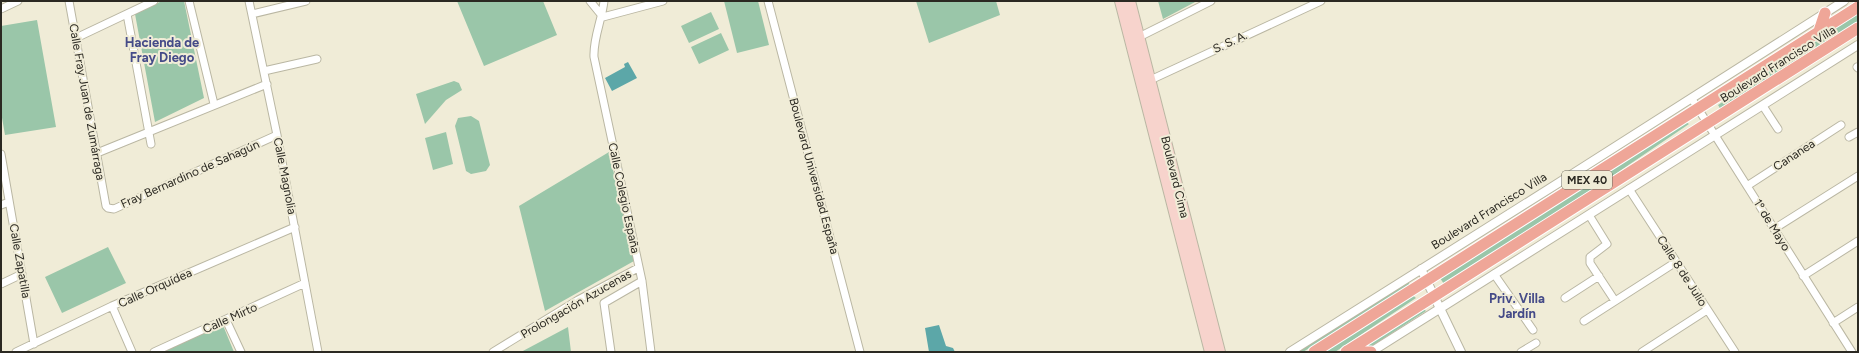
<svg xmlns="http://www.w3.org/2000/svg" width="1859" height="353" font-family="Figtree,sans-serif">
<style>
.green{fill:#9ac6a9}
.water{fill:#5ca7a8}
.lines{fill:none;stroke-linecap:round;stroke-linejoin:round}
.minor-casing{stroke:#bab7a3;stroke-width:9}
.tertiary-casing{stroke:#bab7a3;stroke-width:10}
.secondary-casing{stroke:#bab7a3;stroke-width:12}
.primary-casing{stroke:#fff;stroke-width:13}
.minor{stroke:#fff;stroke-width:7}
.tertiary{stroke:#fff;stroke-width:8}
.secondary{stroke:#f7d3cc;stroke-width:10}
.primary{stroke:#efa698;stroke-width:11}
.labels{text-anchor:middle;stroke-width:4;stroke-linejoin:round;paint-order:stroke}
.shield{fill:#f0ecd7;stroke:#666458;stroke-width:1}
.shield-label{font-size:11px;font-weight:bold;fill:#2b2922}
.street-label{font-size:12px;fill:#2b2922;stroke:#f0ecd7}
.neighbourhood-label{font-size:13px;font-weight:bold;fill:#454b88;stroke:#f0ecd7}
</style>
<rect width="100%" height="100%" fill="#f0ecd7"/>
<!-- green -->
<path class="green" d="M162,1H184L204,98L155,122L135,14Z
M457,1H543L557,35L484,66Z
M724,1H758L769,45L737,53Z
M916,1H996L1000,15L929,43Z
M1158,1H1197L1163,19Z
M711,12L719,29L689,43L681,26Z
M1858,12V21L1839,36L1721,110L1718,105Z
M37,20L56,127L5,135L1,112V26Z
M721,33L729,50L699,64L691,47Z
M454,81L459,83L462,90L446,100L425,124L416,94Z
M471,116L479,121L490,165L486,171L471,174L466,171L455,126L458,118Z
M1686,122L1689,124L1605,181L1444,284L1440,278Z
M446,132L453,164L433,170L425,138Z
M609,152L634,261L545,311L519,206Z
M108,247L126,283L62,313L45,277Z
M1407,280L1410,285L1303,352H1295Z
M1409,292L1416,298L1335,352H1317Z
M1422,307L1426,311L1369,348L1359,347Z
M222,323L234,352H158Z
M568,327L571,352H521Z"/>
<!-- water -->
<path class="water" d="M628,62L637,78L612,91L605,78L625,67L624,64Z
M939,325L946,346L953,348L955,352H929L925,328Z"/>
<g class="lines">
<defs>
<path id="minor" d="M69,1L106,206L108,208L114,209L277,135
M189,1L214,104
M249,1L277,135L318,352
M590,1L603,17L663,1
M604,1C602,20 593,38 594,57L642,281L651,352
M768,1L860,352
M1,9L18,1
M127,14L151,144
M252,14L306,1
M76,38L154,1
M1135,39L1211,1
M1857,67L1858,68
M264,71L317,59
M1146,82L1321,1
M1692,99L1852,352
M1763,106L1778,129
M1849,137L1858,132
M97,153L267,84
M1,154L34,344
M1747,186L1841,125
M1629,189L1735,352
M1,205L9,202
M1589,215L1607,244L1590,257V263L1615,301
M1774,229L1858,176
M1494,274L1533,330
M1803,276L1858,241
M1,284L22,274
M1565,298L1599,276
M112,306L132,352
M226,320L241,352
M1584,321L1676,262
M1833,323L1858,307
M16,352L112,306L295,227
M154,352L305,283
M493,352L578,300L638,268
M611,352L604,303L642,281
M1521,352L1536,343
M1642,352L1707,310"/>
<path id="tertiary" d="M1421,269L1461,352
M1290,352L1571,175L1844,1
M1371,352L1858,45"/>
<path id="secondary" d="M1120,1L1210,352
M1130,1L1220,352"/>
<path id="primary" d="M1819,31L1825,13
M1347,351L1371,352
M1314,352L1858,7
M1346,352L1858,28"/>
</defs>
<!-- minor casing -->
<use href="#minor" class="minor-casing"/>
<!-- tertiary casing -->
<use href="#tertiary" class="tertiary-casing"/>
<!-- secondary casing -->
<use href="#secondary" class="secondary-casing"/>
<!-- primary casing -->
<use href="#primary" class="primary-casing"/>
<!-- minor -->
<use href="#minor" class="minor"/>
<!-- tertiary -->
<use href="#tertiary" class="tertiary"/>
<!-- secondary -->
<use href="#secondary" class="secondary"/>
<!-- primary -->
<use href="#primary" class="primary"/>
</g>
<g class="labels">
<!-- shield labels -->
<rect class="shield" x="1562" y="171" width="50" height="18" rx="3"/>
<g class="shield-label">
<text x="1587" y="184">MEX 40</text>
</g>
<!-- street labels -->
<g class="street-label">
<text transform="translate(1230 42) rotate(-25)" y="4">S. S. A.</text>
<text transform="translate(1778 64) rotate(-32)" y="4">Boulevard Francisco Villa</text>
<text transform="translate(87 102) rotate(80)" y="4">Calle Fray Juan de Zumárraga</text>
<text transform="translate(1794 155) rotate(-33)" y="4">Cananea</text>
<text transform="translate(190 174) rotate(-24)" y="4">Fray Bernardino de Sahagún</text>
<text transform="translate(285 176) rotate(79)" y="4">Calle Magnolia</text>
<text transform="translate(814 176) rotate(75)" y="4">Boulevard Universidad España</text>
<text transform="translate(1175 177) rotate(76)" y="4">Boulevard Cima</text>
<text transform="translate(624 198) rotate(78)" y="4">Calle Colegio España</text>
<text transform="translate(1489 211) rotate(-32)" y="4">Boulevard Francisco Villa</text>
<text transform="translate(1772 225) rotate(58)" y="4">1º de Mayo</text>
<text transform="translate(20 261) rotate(80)" y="4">Calle Zapatilla</text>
<text transform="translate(1682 271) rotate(57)" y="4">Calle 8 de Julio</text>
<text transform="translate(155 288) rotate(-24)" y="4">Calle Orquídea</text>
<text transform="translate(576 304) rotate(-30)" y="4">Prolongación Azucenas</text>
<text transform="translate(230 318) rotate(-24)" y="4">Calle Mirto</text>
</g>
<!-- neighbourhood labels -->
<g class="neighbourhood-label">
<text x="162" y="47">Hacienda de<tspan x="162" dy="15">Fray Diego</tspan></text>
<text x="1517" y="303">Priv. Villa<tspan x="1517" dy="15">Jardín</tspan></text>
</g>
</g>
<!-- border -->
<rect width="1859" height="353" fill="none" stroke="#2b2922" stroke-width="4"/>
</svg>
